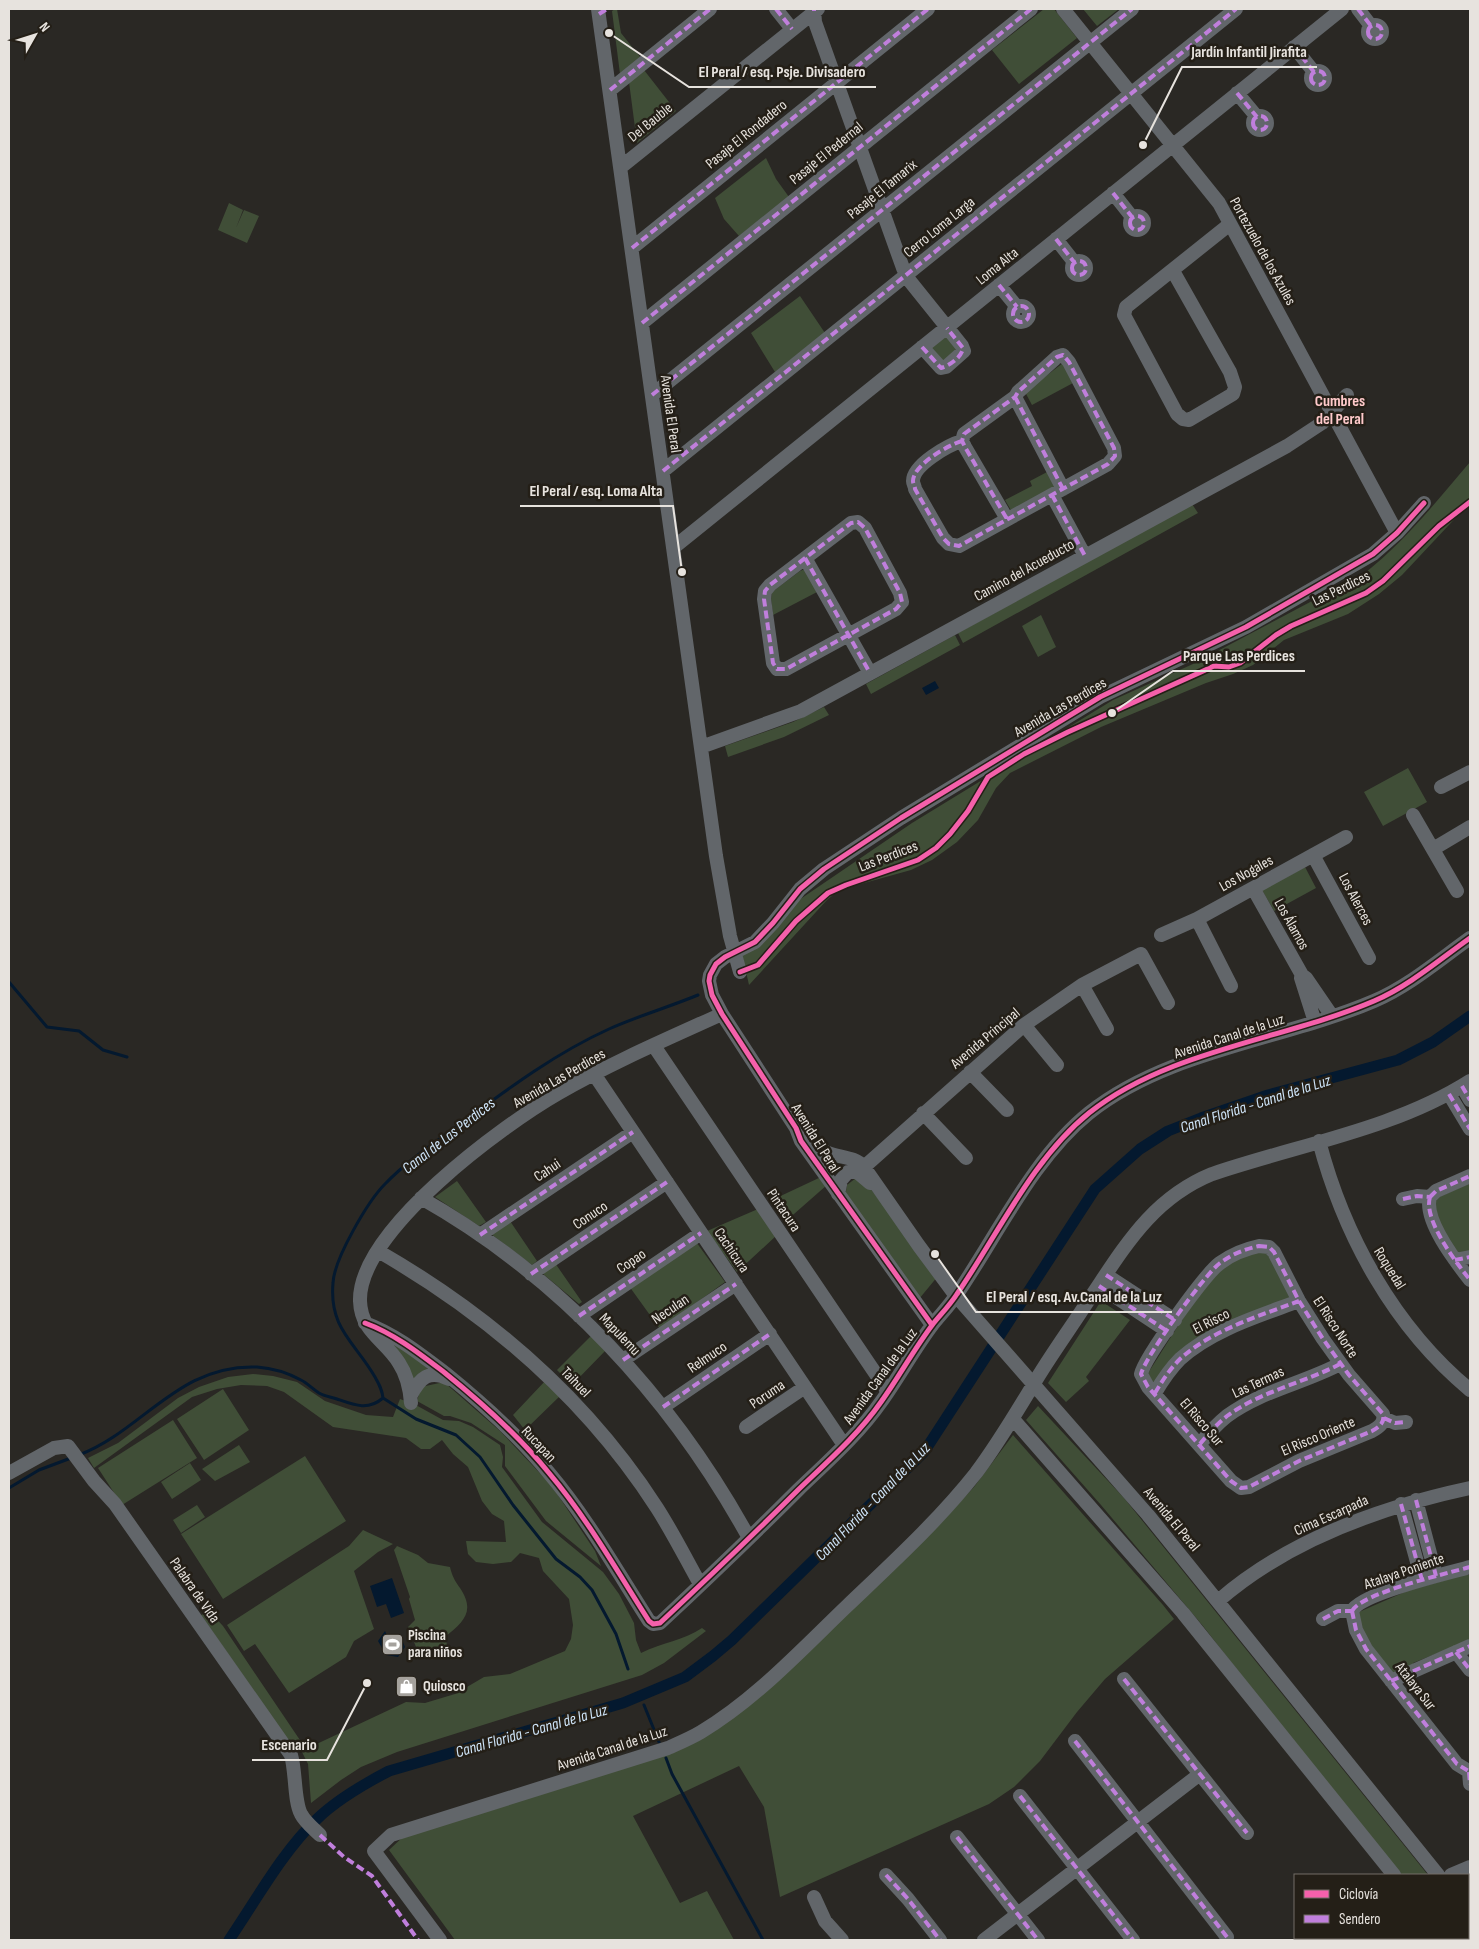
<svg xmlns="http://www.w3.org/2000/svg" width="1479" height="1949" font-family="'Sofia Sans Condensed',sans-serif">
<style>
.green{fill:#404e37}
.water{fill:#04192f}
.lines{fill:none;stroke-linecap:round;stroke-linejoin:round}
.stream{stroke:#04192f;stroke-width:3}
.canal{stroke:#04192f;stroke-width:11}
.minor{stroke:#62666a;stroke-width:14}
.quiet{stroke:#c07fdc;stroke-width:4;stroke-dasharray:8 4;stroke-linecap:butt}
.cycleway-casing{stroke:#241f17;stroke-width:8}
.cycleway{stroke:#f560ab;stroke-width:5}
.labels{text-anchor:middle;stroke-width:5;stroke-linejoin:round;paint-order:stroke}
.street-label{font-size:15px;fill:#e7e3de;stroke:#241f17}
.poi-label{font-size:15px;font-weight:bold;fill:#e7e3de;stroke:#241f17;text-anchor:start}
.neighbourhood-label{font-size:16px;font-weight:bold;fill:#ffcacb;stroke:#241f17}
.water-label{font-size:16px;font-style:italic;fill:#cfe5f9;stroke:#241f17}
.leader{fill:none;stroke:#e7e3de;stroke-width:2}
.callout-dot{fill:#e7e3de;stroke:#241f17;stroke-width:2}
.callout-label{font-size:16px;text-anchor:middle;font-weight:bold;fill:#e7e3de;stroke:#241f17;stroke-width:5;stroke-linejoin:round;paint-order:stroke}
</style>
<rect width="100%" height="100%" fill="#2a2824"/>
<!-- green -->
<path class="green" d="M615,9H617L621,33L641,58L620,74L612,11Z
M1044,9H1054L1077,38L1019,84L992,50Z
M1083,9H1119L1097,26Z
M644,70L676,111L637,143L629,82Z
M766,158L776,179L789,197L739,236L724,219L715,198Z
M229,203L243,210L236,228L244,210L259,216L247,243L218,230Z
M800,296L825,333L775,372L751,333Z
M948,334L961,350L940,366L927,350Z
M1063,363L1073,383L1032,405L1025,392Z
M1470,462V506L1463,510L1402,575L1379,594L1348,614L1284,640L1253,665L1233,674L1206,683L1101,727L1010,773L996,788L978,820L957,842L932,860L911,870L839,890L827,900L749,985L742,954L799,900L912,823L1113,700L1193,664L1365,573C1405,541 1437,501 1470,462Z
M1049,471L1057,487L1012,512L1005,500L1032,486L1030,481Z
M1192,504L1198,513L963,643L958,633Z
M805,569L819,591L773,615L771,599L772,592L800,571Z
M1041,615L1056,647L1038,657L1022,626Z
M955,635L960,645L871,694L866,684Z
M824,707L829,715L784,737L728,757L725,746L793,722Z
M1408,768L1427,802L1383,826L1364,792Z
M1305,867L1316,888L1274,911L1262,890Z
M821,1177L827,1185L786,1221L772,1200Z
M856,1178L870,1188L938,1276L919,1299L845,1197L847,1185Z
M457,1181L486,1222L479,1226L435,1197Z
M1470,1183V1252L1459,1253C1446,1241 1436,1218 1435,1202L1439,1197Z
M758,1209L777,1235L737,1272L707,1231Z
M510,1221L537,1261L532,1265L491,1234Z
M694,1239L725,1282L660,1329L629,1286Z
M1260,1252L1266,1253L1270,1257L1291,1298L1231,1323L1155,1383H1153L1148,1374L1150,1370C1170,1340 1198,1289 1225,1267C1234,1259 1248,1255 1260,1252Z
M555,1263L582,1302L579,1304L542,1273Z
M1101,1301L1130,1320L1086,1377L1089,1381L1066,1402L1048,1383Z
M388,1335L428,1369L413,1380L394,1351Z
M591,1336L606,1350L572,1385L557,1370Z
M253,1374L273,1376L297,1382L325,1401L366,1415L393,1417L400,1399L414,1404L443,1420L459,1421L473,1427L500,1445L503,1457L502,1467L542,1522L603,1572L619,1594L634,1623L636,1640L641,1653C661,1643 685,1640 702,1628L706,1631L664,1663L642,1675L397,1752L361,1767L341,1780L311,1803L308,1764L302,1752L306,1749L292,1746L201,1615L210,1612L223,1626L306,1749L406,1702L425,1703L455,1694L484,1677L510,1674L565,1651L571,1639L573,1625L569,1599L543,1571L539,1558L520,1553L511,1562L493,1564L476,1562L468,1554L466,1541L506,1542L504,1521L492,1514L482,1501L468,1467L453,1454L442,1440L430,1449H421L406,1438L333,1427L284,1392L267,1386L241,1385L217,1389L192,1397L94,1468L88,1458L118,1443L178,1398L199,1387L228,1377Z
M546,1380L561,1395L525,1430L513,1415Z
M444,1382L500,1431L552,1486L595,1551L601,1566L546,1521L505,1466V1445L471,1423L450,1416H444L417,1401L421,1387Z
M223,1389L249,1430L204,1460L177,1419Z
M1038,1406L1124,1498L1428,1875H1402L1301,1752L1203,1626L1101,1505L1026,1420Z
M173,1420L197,1458L122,1505L98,1468Z
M1013,1435L1163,1605L1174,1619L1105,1679L1077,1712L1040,1761L1014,1787L989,1804L780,1897L764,1807L739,1766L633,1816L680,1903L707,1891L734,1940H455L389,1850L405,1835L702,1737L936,1528L974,1487Z
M239,1445L250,1462L215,1481L202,1469Z
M305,1456L346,1521L223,1599L181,1534Z
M190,1463L201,1480L172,1499L161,1482Z
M197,1505L205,1517L181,1533L173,1520Z
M363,1530L393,1544L378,1552L354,1571L374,1629L354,1641L346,1657L289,1693L255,1644L244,1651L227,1625L349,1546Z
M397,1546L418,1555L428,1563L450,1567C452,1576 455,1581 460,1588C476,1612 463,1622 445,1637L447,1645L420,1657L408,1627L415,1620L409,1599L410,1597L394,1550Z
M1463,1575H1470V1640L1413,1663L1414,1667L1393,1674C1383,1660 1355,1629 1359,1612L1407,1591Z"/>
<!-- water -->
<path class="water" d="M935,681L939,688L926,695L922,688Z
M392,1578L404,1613L391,1618L386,1604L377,1607L370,1586Z
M385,1631L390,1642L401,1637L405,1647L398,1657L386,1655L378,1641Z"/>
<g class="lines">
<!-- stream -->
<path class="stream" d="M9,982L47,1027L79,1031L103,1050L127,1057
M383,1398L416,1419L456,1435L480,1457L513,1505L556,1559L580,1577L592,1590L616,1634L628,1669
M79,1455C144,1430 178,1364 257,1367C271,1368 288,1373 301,1380C307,1383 313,1389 319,1393C324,1396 331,1397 337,1399C354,1405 368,1411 383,1398C382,1389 379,1384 375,1377C355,1342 329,1329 333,1283C334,1259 368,1201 385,1184C408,1160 436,1142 463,1122C509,1088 556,1053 609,1029C638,1016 669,1007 698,995
M9,1488L39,1470L71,1458
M644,1705L659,1742
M666,1758L672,1774L763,1940"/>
<!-- canal -->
<path class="canal" d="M229,1940C255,1902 283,1851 316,1820C336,1800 364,1784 389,1771L623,1703L685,1677L713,1656L732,1640L924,1452L1095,1189L1140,1149L1168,1131L1201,1118L1268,1095L1398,1060L1433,1042L1470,1016"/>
<!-- minor -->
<path class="minor" d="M598,9L716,856L730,936L740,972
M776,9L792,29
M814,9L815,22L903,268L909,280L962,346L964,351L946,367L941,368L922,347
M1063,9L1219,203L1397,533
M1358,9L1371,26
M1368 32a7 7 0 1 1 14 0a7 7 0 1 1-14 0Z
M1294,47L1314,72
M1311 78a7 7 0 1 1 14 0a7 7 0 1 1-14 0Z
M610,90L710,9
M1237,93L1257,117
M1253 123a7 7 0 1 1 14 0a7 7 0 1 1-14 0Z
M621,167L818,9
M1113,193L1132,217
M1130 223a7 7 0 1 1 14 0a7 7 0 1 1-14 0Z
M1056,239L1074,262
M632,248L928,9
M1072 268a7 7 0 1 1 14 0a7 7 0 1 1-14 0Z
M1173,271L1230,372L1235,387L1233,394L1189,420L1183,419L1177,414L1124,315L1126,307L1230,224
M999,285L1017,307
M1013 314a8 8 0 1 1 16 0a8 8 0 1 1-16 0Z
M642,323L1031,9
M652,395L1132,9
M1015,397L1063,489
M962,441C948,445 913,465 913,481C913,484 915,486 915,489L943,538L949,544L959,546L1108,464L1115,456L1114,448L1069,362L1063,355L1057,357L1018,392L1015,397L964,434L962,441L965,447L1007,519
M663,471L1236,9
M1052,495L1085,556
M858,522L865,528L900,593L902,602L896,609L786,669H777L773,663L764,599L765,591L770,585L851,523Z
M673,548L1342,9
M805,558L870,673
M701,747L801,711L1287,446L1322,423L1347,395
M1441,787L1470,772
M1413,815L1457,891
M1433,849L1470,827
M1313,855L1369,958
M1253,888L1302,975L1306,978L1332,1016
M1197,919L1231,986
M1161,935L1197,919L1346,837
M1301,978L1315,1022
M1082,985L1107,1029
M1024,1025L1057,1065
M654,1046L888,1392
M970,1072L1007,1110
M594,1074L844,1445
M1462,1086L1470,1100
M1449,1094L1470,1129
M923,1113L966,1158
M800,1131C810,1138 816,1147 826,1152C839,1158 854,1156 864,1167L919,1246L956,1296L1148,1515L1438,1875
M1319,1141C1344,1236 1394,1327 1470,1390
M864,1167L1024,1025L1082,985L1141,954L1168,1003
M838,1194L841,1180L848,1172H857L870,1183
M1430,1197C1423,1220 1456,1262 1470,1280
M1430,1197L1436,1191L1470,1176
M421,1198C561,1277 672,1398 749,1538
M1403,1199L1417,1196L1430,1197
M480,1235L633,1132
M1259,1246L1269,1247L1274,1252L1299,1301L1323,1339L1349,1375L1383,1414C1385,1423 1379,1427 1372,1431L1299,1461L1249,1487L1241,1488L1231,1481L1148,1387L1141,1374C1145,1357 1205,1274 1220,1263C1232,1254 1245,1249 1259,1246Z
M378,1251C491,1316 586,1398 657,1508C673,1533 686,1559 700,1584
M1455,1260L1470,1257
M531,1274L667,1182
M1106,1275L1175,1320
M1099,1286L1167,1331
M579,1316L701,1233
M365,1323C395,1334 420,1354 445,1373C482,1403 519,1436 549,1473C587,1518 617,1571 649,1621L653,1624L660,1623C707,1579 753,1535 798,1490C827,1462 858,1435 881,1402C899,1377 914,1349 933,1324C941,1314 950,1305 957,1294C997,1236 1033,1158 1089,1113C1168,1050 1283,1040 1374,1001C1409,986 1439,960 1470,938
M932,1325L801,1141L796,1128L722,1014L712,995L709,981L710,975L716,964L725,957L755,942L773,923L800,889L824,869L901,818L1100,697L1246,627L1373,554L1397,533L1424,503
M623,1360L736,1284
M1155,1393C1162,1381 1170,1369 1180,1359C1212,1330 1259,1316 1299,1301
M411,1395C420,1378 429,1369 449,1379
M411,1403C410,1389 407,1375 399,1363C385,1340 361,1332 360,1301C358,1231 503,1125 559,1093C611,1063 667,1039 722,1014
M663,1407L770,1334
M1384,1418L1395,1423L1406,1422
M1013,1419L1183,1613L1394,1875
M746,1427L805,1387
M1200,1444C1208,1434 1217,1424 1227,1416C1261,1391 1304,1383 1340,1364
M9,1473L54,1448L68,1446L94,1481L115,1504L291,1755C296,1772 294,1801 301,1814C305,1822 314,1829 320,1835
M1416,1500L1436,1576
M1401,1504L1422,1580
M1218,1601C1289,1539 1381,1507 1470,1488
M1352,1611L1356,1630L1366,1649L1457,1764L1470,1772
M1352,1611C1361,1593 1449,1573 1470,1567
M1323,1619L1338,1611H1352
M1456,1652L1470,1670
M1124,1679L1247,1833
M1391,1681L1470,1646
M1075,1741L1227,1937
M1469,1772L1470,1784
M1020,1796L1133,1940
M957,1837L1038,1940
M886,1875L908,1899L940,1940
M1451,1875L1470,1867
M814,1897L825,1921L842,1940
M1468,1913L1470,1916
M1444,1938L1445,1940
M440,1940L374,1851L391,1835L668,1748C679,1743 691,1738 701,1732C756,1699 801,1650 847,1606C892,1563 938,1521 976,1473C997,1445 1015,1415 1033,1385C1050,1356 1070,1329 1088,1301C1124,1248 1151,1199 1212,1174C1297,1145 1395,1129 1470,1081
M984,1940L1200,1774
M1306,1940L1311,1938"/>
<!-- quiet -->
<path class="quiet" d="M776,9L792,29
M814,9V11
M1358,9L1371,26
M599,14L607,9
M1368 32a7 7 0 1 1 14 0a7 7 0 1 1-14 0Z
M1294,47L1314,72
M1311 78a7 7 0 1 1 14 0a7 7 0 1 1-14 0Z
M610,90L710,9
M1237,93L1257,117
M1253 123a7 7 0 1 1 14 0a7 7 0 1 1-14 0Z
M1113,193L1132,217
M1130 223a7 7 0 1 1 14 0a7 7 0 1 1-14 0Z
M1056,239L1074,262
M632,248L928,9
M1072 268a7 7 0 1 1 14 0a7 7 0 1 1-14 0Z
M999,285L1017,307
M1013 314a8 8 0 1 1 16 0a8 8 0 1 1-16 0Z
M642,323L1031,9
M922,347L941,368C949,366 962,357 963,348L947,328
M652,395L1132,9
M1015,397L1063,489
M962,441C948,445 913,465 913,481C913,484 915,486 915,489L943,538L949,544L959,546L1108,464L1115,456L1114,448L1069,362L1063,355L1057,357L1018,392L1015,397L964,434L962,441L965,447L1007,519
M663,471L1236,9
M1052,495L1085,556
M858,522L865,528L900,593L902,602L896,609L786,669H777L773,663L764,599L765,591L770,585L851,523Z
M805,558L870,673
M1462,1086L1470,1100
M1449,1094L1470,1129
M1430,1197C1423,1220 1456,1262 1470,1280
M1430,1197L1436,1191L1470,1176
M1403,1199L1417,1196L1430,1197
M480,1235L633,1132
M1259,1246L1269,1247L1274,1252L1299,1301L1323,1339L1349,1375L1383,1414C1385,1423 1379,1427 1372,1431L1299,1461L1249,1487L1241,1488L1231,1481L1148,1387L1141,1374C1145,1357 1205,1274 1220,1263C1232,1254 1245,1249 1259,1246Z
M1455,1260L1470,1257
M531,1274L667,1182
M1106,1275L1175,1320
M1099,1286L1167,1331
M579,1316L701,1233
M623,1360L736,1284
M1155,1393C1162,1381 1170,1369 1180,1359C1212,1330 1259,1316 1299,1301
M663,1407L770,1334
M1384,1418L1395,1423L1406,1422
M1200,1444C1208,1434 1217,1424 1227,1416C1261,1391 1304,1383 1340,1364
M1416,1500L1436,1576
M1401,1504L1422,1580
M1352,1611L1356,1630L1366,1649L1457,1764L1470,1772
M1352,1611C1361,1593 1449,1573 1470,1567
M1323,1619L1338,1611H1352
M1456,1652L1470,1670
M1124,1679L1247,1833
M1391,1681L1470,1646
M1075,1741L1227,1937
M1469,1772L1470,1784
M1020,1796L1133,1940
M320,1835L344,1857L372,1876L418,1940
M957,1837L1038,1940
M886,1875L908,1899L940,1940"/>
<defs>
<path id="cycleway" d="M740,972L758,965L796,921L828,893L846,885L918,860L936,848L950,834L968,811L988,777L1024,754L1068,732L1201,672L1214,666L1229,667L1240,663L1276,635L1291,626L1366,593L1383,581L1439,526L1470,502
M365,1323C395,1334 420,1354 445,1373C482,1403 519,1436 549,1473C587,1518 617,1571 649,1621L653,1624L660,1623C707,1579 753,1535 798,1490C827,1462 858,1435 881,1402C899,1377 914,1349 933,1324C941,1314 950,1305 957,1294C997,1236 1033,1158 1089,1113C1168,1050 1283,1040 1374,1001C1409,986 1439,960 1470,938
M932,1325L801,1141L796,1128L722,1014L712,995L709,981L710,975L716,964L725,957L755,942L773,923L800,889L824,869L901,818L1100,697L1246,627L1373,554L1397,533L1424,503"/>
</defs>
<!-- cycleway casing -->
<use href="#cycleway" class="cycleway-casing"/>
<!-- cycleway -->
<use href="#cycleway" class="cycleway"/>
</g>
<!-- icons -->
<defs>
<symbol id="stadium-square" viewBox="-11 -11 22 22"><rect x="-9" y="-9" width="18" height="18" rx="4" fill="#a5a29d" stroke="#241f17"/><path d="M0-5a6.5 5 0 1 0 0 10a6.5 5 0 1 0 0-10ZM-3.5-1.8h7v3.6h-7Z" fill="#fff"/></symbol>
<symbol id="shop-square" viewBox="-11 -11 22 22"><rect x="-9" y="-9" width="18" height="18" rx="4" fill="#a5a29d" stroke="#241f17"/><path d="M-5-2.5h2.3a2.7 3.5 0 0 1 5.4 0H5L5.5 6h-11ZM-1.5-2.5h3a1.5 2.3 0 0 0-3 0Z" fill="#fff"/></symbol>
</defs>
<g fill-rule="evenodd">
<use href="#stadium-square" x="380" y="1632" width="25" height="25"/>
<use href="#shop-square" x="394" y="1674" width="25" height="25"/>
</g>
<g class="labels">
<!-- street labels -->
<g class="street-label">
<text transform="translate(650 122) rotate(-39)" y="5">Del Bauble</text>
<text transform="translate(746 134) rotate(-39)" y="5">Pasaje El Rondadero</text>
<text transform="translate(826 153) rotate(-39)" y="5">Pasaje El Pedernal</text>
<text transform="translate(882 189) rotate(-39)" y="5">Pasaje El Tamarix</text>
<text transform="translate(939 227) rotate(-39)" y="5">Cerro Loma Larga</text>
<text transform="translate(1263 251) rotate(61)" y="5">Portezuelo de los Azules</text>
<text transform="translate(997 266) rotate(-39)" y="5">Loma Alta</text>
<text transform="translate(671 414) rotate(82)" y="5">Avenida El Peral</text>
<text transform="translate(1024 570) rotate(-29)" y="5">Camino del Acueducto</text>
<text transform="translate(1341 588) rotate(-26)" y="5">Las Perdices</text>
<text transform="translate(1060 707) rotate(-30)" y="5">Avenida Las Perdices</text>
<text transform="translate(888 856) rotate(-21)" y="5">Las Perdices</text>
<text transform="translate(1246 873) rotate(-29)" y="5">Los Nogales</text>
<text transform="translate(1356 899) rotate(62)" y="5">Los Alerces</text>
<text transform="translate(1292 924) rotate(61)" y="5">Los Álamos</text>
<text transform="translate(1229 1036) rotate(-18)" y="5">Avenida Canal de la Luz</text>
<text transform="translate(985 1038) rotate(-40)" y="5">Avenida Principal</text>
<text transform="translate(559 1078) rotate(-30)" y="5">Avenida Las Perdices</text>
<text transform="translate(816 1138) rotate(58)" y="5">Avenida El Peral</text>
<text transform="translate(547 1170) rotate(-34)" y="5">Cahui</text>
<text transform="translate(784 1210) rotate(56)" y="5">Pintacura</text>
<text transform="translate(590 1215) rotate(-34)" y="5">Conuco</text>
<text transform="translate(732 1250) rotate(56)" y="5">Cachicura</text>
<text transform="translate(631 1261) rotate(-34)" y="5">Copao</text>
<text transform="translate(1390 1268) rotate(58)" y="5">Roquedal</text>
<text transform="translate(670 1309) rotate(-34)" y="5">Neculan</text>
<text transform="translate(1211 1321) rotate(-27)" y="5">El Risco</text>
<text transform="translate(1336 1327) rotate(57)" y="5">El Risco Norte</text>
<text transform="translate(620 1334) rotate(46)" y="5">Mapulemu</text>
<text transform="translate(707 1357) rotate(-34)" y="5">Relmuco</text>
<text transform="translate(880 1376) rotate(-54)" y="5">Avenida Canal de la Luz</text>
<text transform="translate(576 1382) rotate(46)" y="5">Taihuel</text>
<text transform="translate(1258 1382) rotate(-25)" y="5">Las Termas</text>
<text transform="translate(767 1394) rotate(-34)" y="5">Poruma</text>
<text transform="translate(1202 1422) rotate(49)" y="5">El Risco Sur</text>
<text transform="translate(1318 1436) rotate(-23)" y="5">El Risco Oriente</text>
<text transform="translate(539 1444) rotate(47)" y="5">Rucapan</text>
<text transform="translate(1331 1515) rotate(-24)" y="5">Cima Escarpada</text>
<text transform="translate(1172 1519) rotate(50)" y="5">Avenida El Peral</text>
<text transform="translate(1404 1571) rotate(-19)" y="5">Atalaya Poniente</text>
<text transform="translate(195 1590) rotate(55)" y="5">Palabra de Vida</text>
<text transform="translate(1416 1686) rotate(52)" y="5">Atalaya Sur</text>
<text transform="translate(612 1748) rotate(-18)" y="5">Avenida Canal de la Luz</text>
</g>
<!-- poi labels -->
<g class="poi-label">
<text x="408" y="1640">Piscina<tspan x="408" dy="17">para niños</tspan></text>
<text x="423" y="1691">Quiosco</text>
</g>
<!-- neighbourhood labels -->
<g class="neighbourhood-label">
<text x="1340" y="406">Cumbres<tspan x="1340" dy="18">del Peral</tspan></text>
</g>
<!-- water labels -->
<g class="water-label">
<text transform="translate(1255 1103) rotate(-18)" y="6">Canal Florida - Canal de la Luz</text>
<text transform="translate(448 1135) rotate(-38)" y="6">Canal de Las Perdices</text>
<text transform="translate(872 1501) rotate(-46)" y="6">Canal Florida - Canal de la Luz</text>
<text transform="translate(531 1730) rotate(-16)" y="6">Canal Florida - Canal de la Luz</text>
</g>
</g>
<!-- callouts -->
<path class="leader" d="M1143 145L1182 67H1317M609 33L689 87H876M682 572L673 506H520M1112 713L1173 671H1305M935 1254L976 1312H1172M367 1683L327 1760H252"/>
<g class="callout-dot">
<circle cx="1143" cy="145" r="5"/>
<circle cx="609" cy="33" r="5"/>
<circle cx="682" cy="572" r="5"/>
<circle cx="1112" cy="713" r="5"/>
<circle cx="935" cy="1254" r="5"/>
<circle cx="367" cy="1683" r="5"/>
</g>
<g class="callout-label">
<text x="1249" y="57">Jardín Infantil Jirafita</text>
<text x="782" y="77">El Peral / esq. Psje. Divisadero</text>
<text x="596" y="496">El Peral / esq. Loma Alta</text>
<text x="1239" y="661">Parque Las Perdices</text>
<text x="1074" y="1302">El Peral / esq. Av.Canal de la Luz</text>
<text x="289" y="1750">Escenario</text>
</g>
<!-- border -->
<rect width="1479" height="1949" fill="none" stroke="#e7e3de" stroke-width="20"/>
<!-- legend -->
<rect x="1294" y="1874" width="175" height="65" fill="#241f17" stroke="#726d67"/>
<rect x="1304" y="1890" width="25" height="8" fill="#f560ab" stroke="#726d67"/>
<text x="1339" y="1899" font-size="15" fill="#e7e3de">Ciclovía</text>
<rect x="1304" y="1915" width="25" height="8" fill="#c07fdc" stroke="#726d67"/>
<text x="1339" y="1924" font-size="15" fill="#e7e3de">Sendero</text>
<!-- north arrow -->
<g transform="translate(35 35) rotate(51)" stroke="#241f17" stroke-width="4" paint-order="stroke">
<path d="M0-4L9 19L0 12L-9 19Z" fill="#e7e3de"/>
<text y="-8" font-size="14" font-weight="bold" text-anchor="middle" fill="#e7e3de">N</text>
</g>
</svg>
